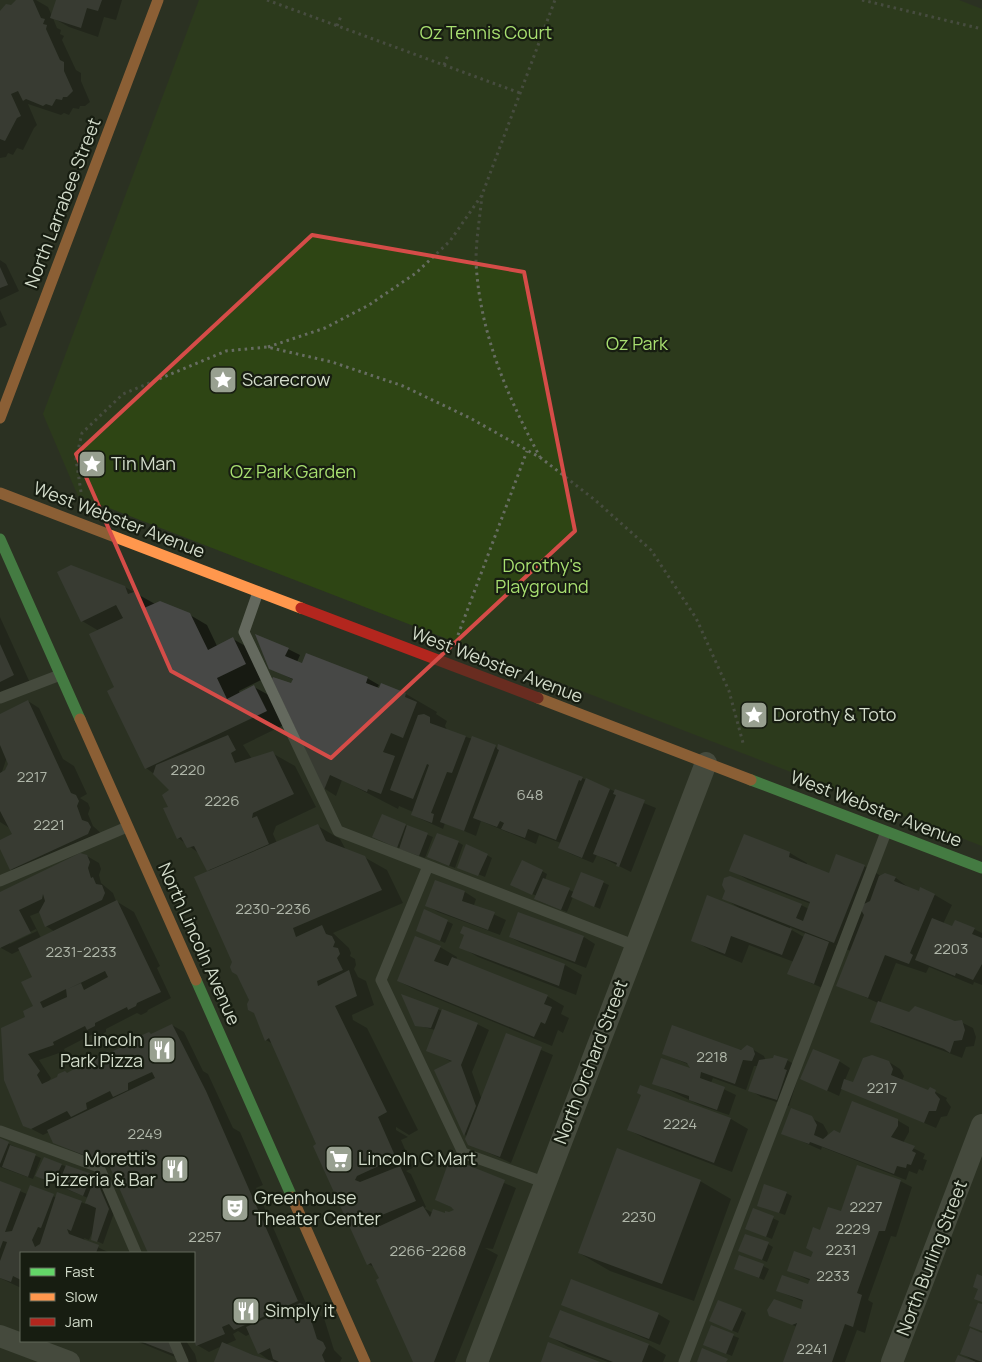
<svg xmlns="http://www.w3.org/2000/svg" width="982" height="1362" font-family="Manrope,sans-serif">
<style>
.green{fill:#2e4514}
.shadow{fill:#0007;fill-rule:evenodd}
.building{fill:#474846;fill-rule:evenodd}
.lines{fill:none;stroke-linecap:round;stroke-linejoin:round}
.path{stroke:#676d62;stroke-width:3;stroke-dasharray:2.5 4;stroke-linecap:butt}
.lane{stroke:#64695e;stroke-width:11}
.street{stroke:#64695e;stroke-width:22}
.fast{stroke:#63d668;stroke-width:11}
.slow{stroke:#ff974d;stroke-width:11}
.jam{stroke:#b3261e;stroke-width:11}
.marked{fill:none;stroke:#d54c48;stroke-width:4;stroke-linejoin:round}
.labels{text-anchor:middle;stroke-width:4.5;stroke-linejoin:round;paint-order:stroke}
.number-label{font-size:15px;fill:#afb6a9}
.park-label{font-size:18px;fill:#a8df70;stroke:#171d11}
.street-label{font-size:18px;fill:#d2dbca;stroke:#171d11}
.poi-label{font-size:18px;fill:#d2dbca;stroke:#171d11;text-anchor:start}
</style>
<rect width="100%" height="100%" fill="#2b3223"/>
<!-- green -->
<path class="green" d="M199,0H959L982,9V846L78,496L43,414Z"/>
<!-- shadow -->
<path class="shadow" d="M22,0H36L48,7L52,16L57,0H122L116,20L104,17L98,37L69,27L53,18L57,28L61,30L60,34L64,36L62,40L76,70L81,73V81L90,102L85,106H80L79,109L73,108L69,115L64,113L61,115L28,104L37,125L34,128L23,150L17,148L13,155L8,153L6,157L0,158V14Z
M0,260L6,264L19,291L0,300Z
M0,310L7,325L0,328Z
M125,587L155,604L190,615L207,625L217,646L233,639L256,652L267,677L239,691L240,694L254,687L276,699L288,723L243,745L252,759L272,753L295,766L316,807L276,826L273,834L277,843L318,826L340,839L346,850L364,857L387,870L403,903L333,933L349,948L351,953L350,956L355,959L356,965L354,969L358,977L366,981L374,1005L352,1015L353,1020L367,1028L418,1130L409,1135L396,1127V1130L408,1137L401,1140L413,1168L406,1171L411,1174L426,1207L424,1208L433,1213L446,1215L457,1210L436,1200L451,1160L516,1188L493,1249L485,1248L498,1255L455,1362H415L381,1278L376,1268L368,1264L273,1044L266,1040L233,962L210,872L200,854L178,838L171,790L165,782L146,768L109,692L118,688L99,631L82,621Z
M0,617L31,685L0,699Z
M288,649L300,655L297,662L367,678L379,685L377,688L380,690L382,685L406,694L437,712L436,714L447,721L445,726L447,730L582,778L656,808L631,872L597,855L593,863L571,854L559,848L561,843L539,835L536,844L481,821L476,836L445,823L443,829L412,815L413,812L399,806L398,809L342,780L336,796L325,789L273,679L292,685L294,680L270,668Z
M28,701L39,708L63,759L74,766L87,794L80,798L88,803L90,808L88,814L93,826L102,834L22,876L11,869L0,846V841L14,835L11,829L0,822V715ZM7,757L10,764L1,775Z
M382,816L433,837L425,858L379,840Z
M745,836L790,853L807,863L806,865L830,875L864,866L881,876L885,874L896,878L912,890L935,895L952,905L943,924L953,928L974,929L982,933V985L974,982L973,985L929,967L926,973L896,963L880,1003L909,1013L961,1022L973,1028L976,1037L974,1046L966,1047L962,1058L883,1028L872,1021L878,1003L838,985L851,951L835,945L840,950L825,989L789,974L794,962L749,945L742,963L710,950L693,940L742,910L724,898L801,905L809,909L811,904L748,880L731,870ZM790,927L806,934L804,937L790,929Z
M458,842L463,845L455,868L434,860Z
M487,855L492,858L485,877L463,868Z
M87,856L99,863L101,869L99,875L101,883L113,893L116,901L134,912L160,966L157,968L171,998L148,1010L147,1012L141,1015L137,1013L106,1029V1032L99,1036L95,1033L64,1049L65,1051L39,1060L51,1078L48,1083L141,1039L149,1033L152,1035L172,1025L184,1032L203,1071L208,1074L233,1128L240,1132L263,1185L256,1188L308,1308L324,1318L334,1350L342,1358L340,1362H215L222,1346L209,1352L197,1345L194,1337V1253H149L112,1169L54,1142L49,1132L43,1135L24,1125L27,1017L36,1006L33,977L20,950L12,954L1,948L0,894ZM40,912L46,926L55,932L41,938L30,916ZM36,929L37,931L10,944V942ZM238,1331L246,1336L250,1334L259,1353L270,1361L225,1345L236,1340L233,1334Z
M542,871L547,874L545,880L574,892L582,873L609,885L600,909L573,897L567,912L541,902L535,899L537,896L517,888Z
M436,882L465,892L476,899L474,905L506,920L500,935L438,912L427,906Z
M425,911L453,924L445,943L417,931Z
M519,914L584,937L595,944L586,968L521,943L510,937Z
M440,947L457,957L456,960L547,996L564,1006L561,1014L569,1018L563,1033L558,1030L552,1046L416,990L398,981Z
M461,947L565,965L582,975L576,995L478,957Z
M403,996L477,1024L489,1030L472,1072L482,1100L507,1035L553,1055L511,1163L469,1144L468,1137L465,1135L435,1071L452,1062L428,1050L435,1030L416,1025Z
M752,1049L764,1056L766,1061L787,1060L799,1067L798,1078L789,1106L761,1097L750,1090L758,1066H754L746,1090L713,1078L711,1083L736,1095L729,1115L702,1106L654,1083L693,1071L690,1065L664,1054Z
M839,1061L850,1068L845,1080L854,1083L889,1062L900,1069L904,1076L902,1081L929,1092L930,1089L947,1098L946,1100L951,1107L947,1116L941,1117L936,1128L842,1088L839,1096L802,1079Z
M641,1086L731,1119L748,1129L732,1172L646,1139L629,1130L643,1095Z
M811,1118L823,1124L828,1133L826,1138L897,1120L909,1127V1132L903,1143L925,1154L923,1159L927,1160L923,1171L919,1169L917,1174L909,1171L906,1180L822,1147L821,1150L783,1133Z
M0,1140L41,1158L33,1179L0,1167Z
M44,1158L91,1176L100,1182L114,1213L103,1244L92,1239L93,1231L89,1240L84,1238L85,1241L110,1253H21V1288L0,1278V1183L27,1194L57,1197L58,1193L86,1204L88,1198L42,1179Z
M700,1181L731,1199L694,1301L610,1271L579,1253Z
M900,1181L912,1187L896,1237L891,1236L868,1300L873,1303L865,1333L857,1330L845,1362H785L797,1327L770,1315L801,1310L804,1302L778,1291L809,1286L811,1281L789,1271L812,1258L821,1232L841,1213Z
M786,1193L792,1196L785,1215L758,1205Z
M754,1210L779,1221L772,1239L747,1229Z
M768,1244L773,1247L767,1262L740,1251Z
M763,1266L769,1269L764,1280L735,1269Z
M563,1304L658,1314L670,1321L660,1345Z
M741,1310L746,1313L738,1333L711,1321Z
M560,1311L649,1345L666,1355L663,1362H608L568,1347L551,1337Z
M711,1327L739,1338L732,1356L710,1347Z
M982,1334V1362H975L961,1353Z
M136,1341H186L195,1354L197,1362H187Z"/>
<!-- building -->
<path class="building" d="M16,0H33L41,18L45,19L43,24L47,25L46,29L60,60L64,62V71L73,91L67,97H63L62,100L56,99L52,106L46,104L43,106L26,99L23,101L18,91L11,94L21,116L17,118L5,141L0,139V11L6,4L11,5Z
M56,0H102L98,11L87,8L81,28L50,18Z
M0,267L8,285L0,288Z
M71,565L125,586L128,594L137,591L144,608L160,601L190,613L208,650L233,637L246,664L217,678L227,699L254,685L267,711L145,769L107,691L114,687L89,634L123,618L116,605L81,622L57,572Z
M255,634L289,648L285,656L302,663L306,653L368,677L366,683L379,688L381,683L406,693L405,697L417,702L403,738L391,733L383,752L395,756L381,794L368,789L367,792L330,775L324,790L272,679L273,677L291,683L293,679L269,669Z
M0,644L14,675L0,682Z
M28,700L71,793L76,795L79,801L77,806L82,820L88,822L91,827L88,834L10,870L0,849V840L12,834L0,811V773L5,770L8,764L0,745V714Z
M424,714L430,717V723L466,736L452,773L447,772L431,813L434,814L432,823L411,815L429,765L427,764L413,799L390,790L418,715Z
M228,735L236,750L231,753L235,763L273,751L294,794L253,813L252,818L257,816L269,844L207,871L194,846L187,848L181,837L177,839L163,808L168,807L162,795L169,790L153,774L156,765Z
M472,736L496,745L464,831L440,822Z
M498,744L583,777L581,781L579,780L556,840L528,829L525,838L501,829L504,823L500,821L497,827L473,818L499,750L497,749Z
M586,778L610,789L582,858L558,848Z
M615,789L645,800L619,867L616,866L617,863L593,854L616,795L613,794Z
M382,814L406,824L397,848L372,837Z
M318,824L326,841L365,856L382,890L293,928L296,937L322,925L326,934L332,936L335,942L333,947L338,948L340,954L337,958L343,970L317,981L318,986L349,970L357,996L335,1006L387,1112L378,1117L396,1158L357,1176L355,1180L360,1182L400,1166L416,1201L377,1217L374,1224L380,1226L423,1206L430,1217L433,1209L445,1213V1211L449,1212L454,1210L451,1207L435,1200L450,1158L505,1180L434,1362H413L376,1280L379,1278L371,1263L367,1265L313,1146L316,1144L269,1038L265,1041L254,1013L248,1010L247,1004L249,1000L237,975L232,972L230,967L232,962L194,877Z
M407,825L428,833L419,856L399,849Z
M437,833L459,841L449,866L427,857Z
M744,834L790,852L789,857L829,873L836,854L865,865L834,943L722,899L725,891L722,885L724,878L730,876L802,904L796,918L803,921L810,902L729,871Z
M466,844L488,854L478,876L457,868Z
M80,853L87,855L90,862L88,868L91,878L93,877L96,884L102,885L105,893L102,900L45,927L39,912L45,901L43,894L42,899L19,910L31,933L0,948V892Z
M522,860L543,870L532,895L510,885Z
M581,872L604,881L594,907L571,897Z
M885,873L896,877L894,881L919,891L920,887L935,894L910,953L913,955L909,964L885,955L868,998L836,986L864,915L861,910L864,904L870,901L879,876Z
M543,878L570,888L561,910L534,899Z
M435,880L465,891L462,901L495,912L488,930L425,906Z
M707,895L792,929L782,955L731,936L725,954L691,941Z
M117,900L161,992L137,1003L136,1006L128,1010L127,1007L95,1023V1026L87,1030L85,1026L53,1042L54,1045L28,1054L40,1071L37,1075L42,1084L57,1077L58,1074L65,1071L67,1073L107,1051L109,1053L140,1038V1036L149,1032L151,1034L172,1024L206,1091L298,1301L234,1330L229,1324L222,1327L225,1334L196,1346L194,1340V1253H148L109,1165L53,1143L47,1130L155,1078L152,1072L128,1083V1090L113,1097L110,1091L86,1103L87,1109L71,1117L67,1111L31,1129L23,1126L4,1080L1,1028L25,1017L23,1011L33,1006L21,982L32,977L18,948ZM105,971L108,977L84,990L81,983L68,989ZM66,989L67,997L43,1008L40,1002Z
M424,909L448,920L440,941L416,931Z
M518,912L584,936L575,962L509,937Z
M932,918L952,926L955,920L975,928L972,934L982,938V964L973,980L956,973L955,976L915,960Z
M463,926L565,964L559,986L459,948L464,935L460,933Z
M805,933L829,942L814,984L787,974Z
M415,936L441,946L434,961L448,966L452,957L548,995L544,1004L552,1007L545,1024L541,1022L534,1037L397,981Z
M401,994L439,1008L431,1028L415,1026Z
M878,1001L909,1012L915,1006L955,1021L962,1020L965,1030L962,1040L954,1041L950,1053L944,1049L870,1022Z
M442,1009L478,1023L461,1065L476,1106L464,1136L434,1070L452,1061L426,1051Z
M672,1025L741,1050L747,1045L753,1048L755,1054L752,1061L743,1060L735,1084L701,1072L700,1078L725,1087L717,1110L689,1100V1096L652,1084L661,1058L690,1068L687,1063L662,1054Z
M506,1033L542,1047L500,1157L468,1145L465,1139Z
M813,1049L840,1060L827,1091L800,1079Z
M774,1055L788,1059L784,1069L787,1070L777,1100L748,1091L759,1060L773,1058Z
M872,1055L889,1061L893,1069L891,1075L928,1090L930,1087L936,1090L935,1093L940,1099L936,1111H929L924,1123L841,1089L844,1079L853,1082L863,1058Z
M640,1085L731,1118L714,1163L627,1130L641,1095L637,1093Z
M852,1101L898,1119V1126L891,1137L915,1146L912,1151L916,1153L911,1165L907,1164L906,1168L897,1166L894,1174L810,1142L809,1144L781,1134L791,1108L812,1116L817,1125L814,1135L823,1139L834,1130L840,1133Z
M0,1138L9,1142L0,1164Z
M10,1145L36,1154L28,1177L2,1167Z
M617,1148L701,1180L662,1284L578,1253Z
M44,1157L62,1164L53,1183L35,1176Z
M66,1165L92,1174L83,1196L58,1185Z
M857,1165L901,1180L885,1231H879L857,1293L862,1295L853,1327L845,1324L832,1362H783L797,1323L792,1325L769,1316L767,1310L774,1299L801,1309L803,1300L776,1291L782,1275L808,1284L810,1279L787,1271L794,1251L811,1257L813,1252L806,1248L813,1227L820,1230L828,1207L841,1211Z
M95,1177L109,1209L97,1242L91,1240L96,1208L85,1203Z
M0,1181L21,1189L5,1232L12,1231L30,1185L54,1194L41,1228L38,1227L32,1240L35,1247L40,1244L57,1192L82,1201L71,1231L67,1229L69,1234L99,1245L96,1253H21V1280L13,1276L11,1282L0,1278V1261L7,1242L3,1241L0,1249Z
M764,1184L787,1192L779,1213L757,1206Z
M753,1208L774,1216L766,1237L745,1229Z
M745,1234L769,1242L762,1260L738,1251Z
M739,1255L764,1264L759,1278L734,1269Z
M977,1274L982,1276V1302L974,1299L978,1289L973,1287Z
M571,1279L659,1313L649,1339L561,1305Z
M718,1300L742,1309L732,1331L709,1321Z
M300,1303L307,1307L317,1339L323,1342L326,1348L322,1355L325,1362H279L273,1359L270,1348L258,1354L246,1327Z
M978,1303L982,1304V1331L969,1326Z
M560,1310L649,1344L642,1362H613L549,1337Z
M711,1325L734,1334L726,1354L703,1345Z
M970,1328L982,1333V1362L960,1354Z
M140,1341H173L176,1355Z
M222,1342L253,1355L275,1362H214Z
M548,1342L600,1362H541Z
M702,1348L728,1359L726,1362H697Z
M958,1355L976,1362H955Z"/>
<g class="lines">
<!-- path -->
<path class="path" d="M267,0L520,93
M862,0L982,29
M337,26L341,16
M444,65L448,55
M482,195C480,217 476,239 476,261C479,331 507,396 540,457
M268,347L325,328L369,305L416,273L450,241L482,195L555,0
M81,492L76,459L82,433L123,394L226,351L267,347L332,362L403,386L470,418L541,458L595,500L651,550L696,618L729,691L743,743
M458,635L527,451"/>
<!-- lane -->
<path class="lane" d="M258,592L244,632L338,831L636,946
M0,698L60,675
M428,866L381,980L463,1153L546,1183
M0,881L127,827
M0,1131L99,1167L136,1253
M174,1341L183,1362
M684,1362L886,832"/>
<!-- street -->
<path class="street" d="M0,1336L69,1362
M477,1362L706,763
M892,1362L982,1125"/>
<!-- fast -->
<path class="fast" d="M0,539L80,719
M751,780L982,868
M196,980L292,1197"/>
<!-- slow -->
<path class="slow" d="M0,418L158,0
M0,493L301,608
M538,698L751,780
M80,719L196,980
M292,1197L365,1362"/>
<!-- jam -->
<path class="jam" d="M301,608L538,698"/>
</g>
<!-- marked area -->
<path d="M0 0H982V1362H0ZM312,235L524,272L575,531L331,758L171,671L76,454Z" fill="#2b3223" fill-opacity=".55" fill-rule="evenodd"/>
<path class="marked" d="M312,235L524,272L575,531L331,758L171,671L76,454Z"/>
<!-- icons -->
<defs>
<symbol id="sight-square" viewBox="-11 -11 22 22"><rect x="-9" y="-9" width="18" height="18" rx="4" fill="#98a090" stroke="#171d11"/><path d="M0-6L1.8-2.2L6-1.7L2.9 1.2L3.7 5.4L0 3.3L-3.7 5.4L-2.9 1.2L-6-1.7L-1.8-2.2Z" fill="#fff"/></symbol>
<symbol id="restaurant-square" viewBox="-11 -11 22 22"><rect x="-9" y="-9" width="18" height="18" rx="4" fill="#98a090" stroke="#171d11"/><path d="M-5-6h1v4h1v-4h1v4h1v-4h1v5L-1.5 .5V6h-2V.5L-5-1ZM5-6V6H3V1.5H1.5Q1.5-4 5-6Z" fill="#fff"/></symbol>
<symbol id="supermarket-square" viewBox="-11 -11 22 22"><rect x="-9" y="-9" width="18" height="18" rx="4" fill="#98a090" stroke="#171d11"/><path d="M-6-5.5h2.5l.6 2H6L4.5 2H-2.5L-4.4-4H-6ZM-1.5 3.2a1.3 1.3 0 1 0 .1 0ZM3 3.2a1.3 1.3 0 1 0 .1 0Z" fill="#fff"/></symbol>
<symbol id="theatre-square" viewBox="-11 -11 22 22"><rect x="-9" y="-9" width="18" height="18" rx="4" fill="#98a090" stroke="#171d11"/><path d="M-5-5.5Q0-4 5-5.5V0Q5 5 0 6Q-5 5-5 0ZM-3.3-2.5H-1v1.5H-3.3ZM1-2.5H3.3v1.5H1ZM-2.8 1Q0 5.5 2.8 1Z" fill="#fff"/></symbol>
</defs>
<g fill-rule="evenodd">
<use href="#sight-square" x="207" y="364" width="32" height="32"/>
<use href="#sight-square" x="76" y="448" width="32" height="32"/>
<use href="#sight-square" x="738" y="699" width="32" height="32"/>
<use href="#restaurant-square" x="146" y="1034" width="32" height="32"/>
<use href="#supermarket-square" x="323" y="1143" width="32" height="32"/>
<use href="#restaurant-square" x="159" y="1153" width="32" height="32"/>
<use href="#theatre-square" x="219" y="1192" width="32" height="32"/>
<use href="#restaurant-square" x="230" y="1295" width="32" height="32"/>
</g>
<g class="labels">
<!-- number labels -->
<g class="number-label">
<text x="188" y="775">2220</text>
<text x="32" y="782">2217</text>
<text x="530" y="800">648</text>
<text x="222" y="806">2226</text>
<text x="49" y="830">2221</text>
<text x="273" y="914">2230-2236</text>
<text x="951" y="954">2203</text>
<text x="81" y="957">2231-2233</text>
<text x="712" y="1062">2218</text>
<text x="882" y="1093">2217</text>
<text x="680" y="1129">2224</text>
<text x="145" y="1139">2249</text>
<text x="866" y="1212">2227</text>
<text x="639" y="1222">2230</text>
<text x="853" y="1234">2229</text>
<text x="205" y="1242">2257</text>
<text x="841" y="1255">2231</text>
<text x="428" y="1256">2266-2268</text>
<text x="833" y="1281">2233</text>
<text x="812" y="1354">2241</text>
</g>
<!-- park labels -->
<g class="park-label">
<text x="486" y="39">Oz Tennis Court</text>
<text x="637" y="350">Oz Park</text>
<text x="293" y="478">Oz Park Garden</text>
<text x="542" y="572">Dorothy's<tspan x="542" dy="21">Playground</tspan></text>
</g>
<!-- street labels -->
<g class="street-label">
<text transform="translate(63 203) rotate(-69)" y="6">North Larrabee Street</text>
<text transform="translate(119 520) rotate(21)" y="6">West Webster Avenue</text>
<text transform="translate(497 665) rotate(21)" y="6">West Webster Avenue</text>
<text transform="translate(876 809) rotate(21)" y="6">West Webster Avenue</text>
<text transform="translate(199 944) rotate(66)" y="6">North Lincoln Avenue</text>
<text transform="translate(591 1062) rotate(-69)" y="6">North Orchard Street</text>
<text transform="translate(932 1258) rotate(-69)" y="6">North Burling Street</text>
</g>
<!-- poi labels -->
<g class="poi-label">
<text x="242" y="386">Scarecrow</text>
<text x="111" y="470">Tin Man</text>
<text x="773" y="721">Dorothy &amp; Toto</text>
<text x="143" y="1046" text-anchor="end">Lincoln<tspan x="143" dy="21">Park Pizza</tspan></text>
<text x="156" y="1165" text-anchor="end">Moretti's<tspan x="156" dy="21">Pizzeria &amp; Bar</tspan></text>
<text x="358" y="1165">Lincoln C Mart</text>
<text x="254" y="1204">Greenhouse<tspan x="254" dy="21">Theater Center</tspan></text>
<text x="265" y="1317">Simply it</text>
</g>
</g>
<!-- legend -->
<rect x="20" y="1252" width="175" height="90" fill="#171d11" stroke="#62695b"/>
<rect x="30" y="1268" width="25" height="8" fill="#63d668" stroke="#62695b"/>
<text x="65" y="1277" font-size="15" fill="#d2dbca">Fast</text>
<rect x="30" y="1293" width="25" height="8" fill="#ff974d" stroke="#62695b"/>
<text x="65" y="1302" font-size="15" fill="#d2dbca">Slow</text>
<rect x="30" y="1318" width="25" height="8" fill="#b3261e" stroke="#62695b"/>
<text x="65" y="1327" font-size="15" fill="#d2dbca">Jam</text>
</svg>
